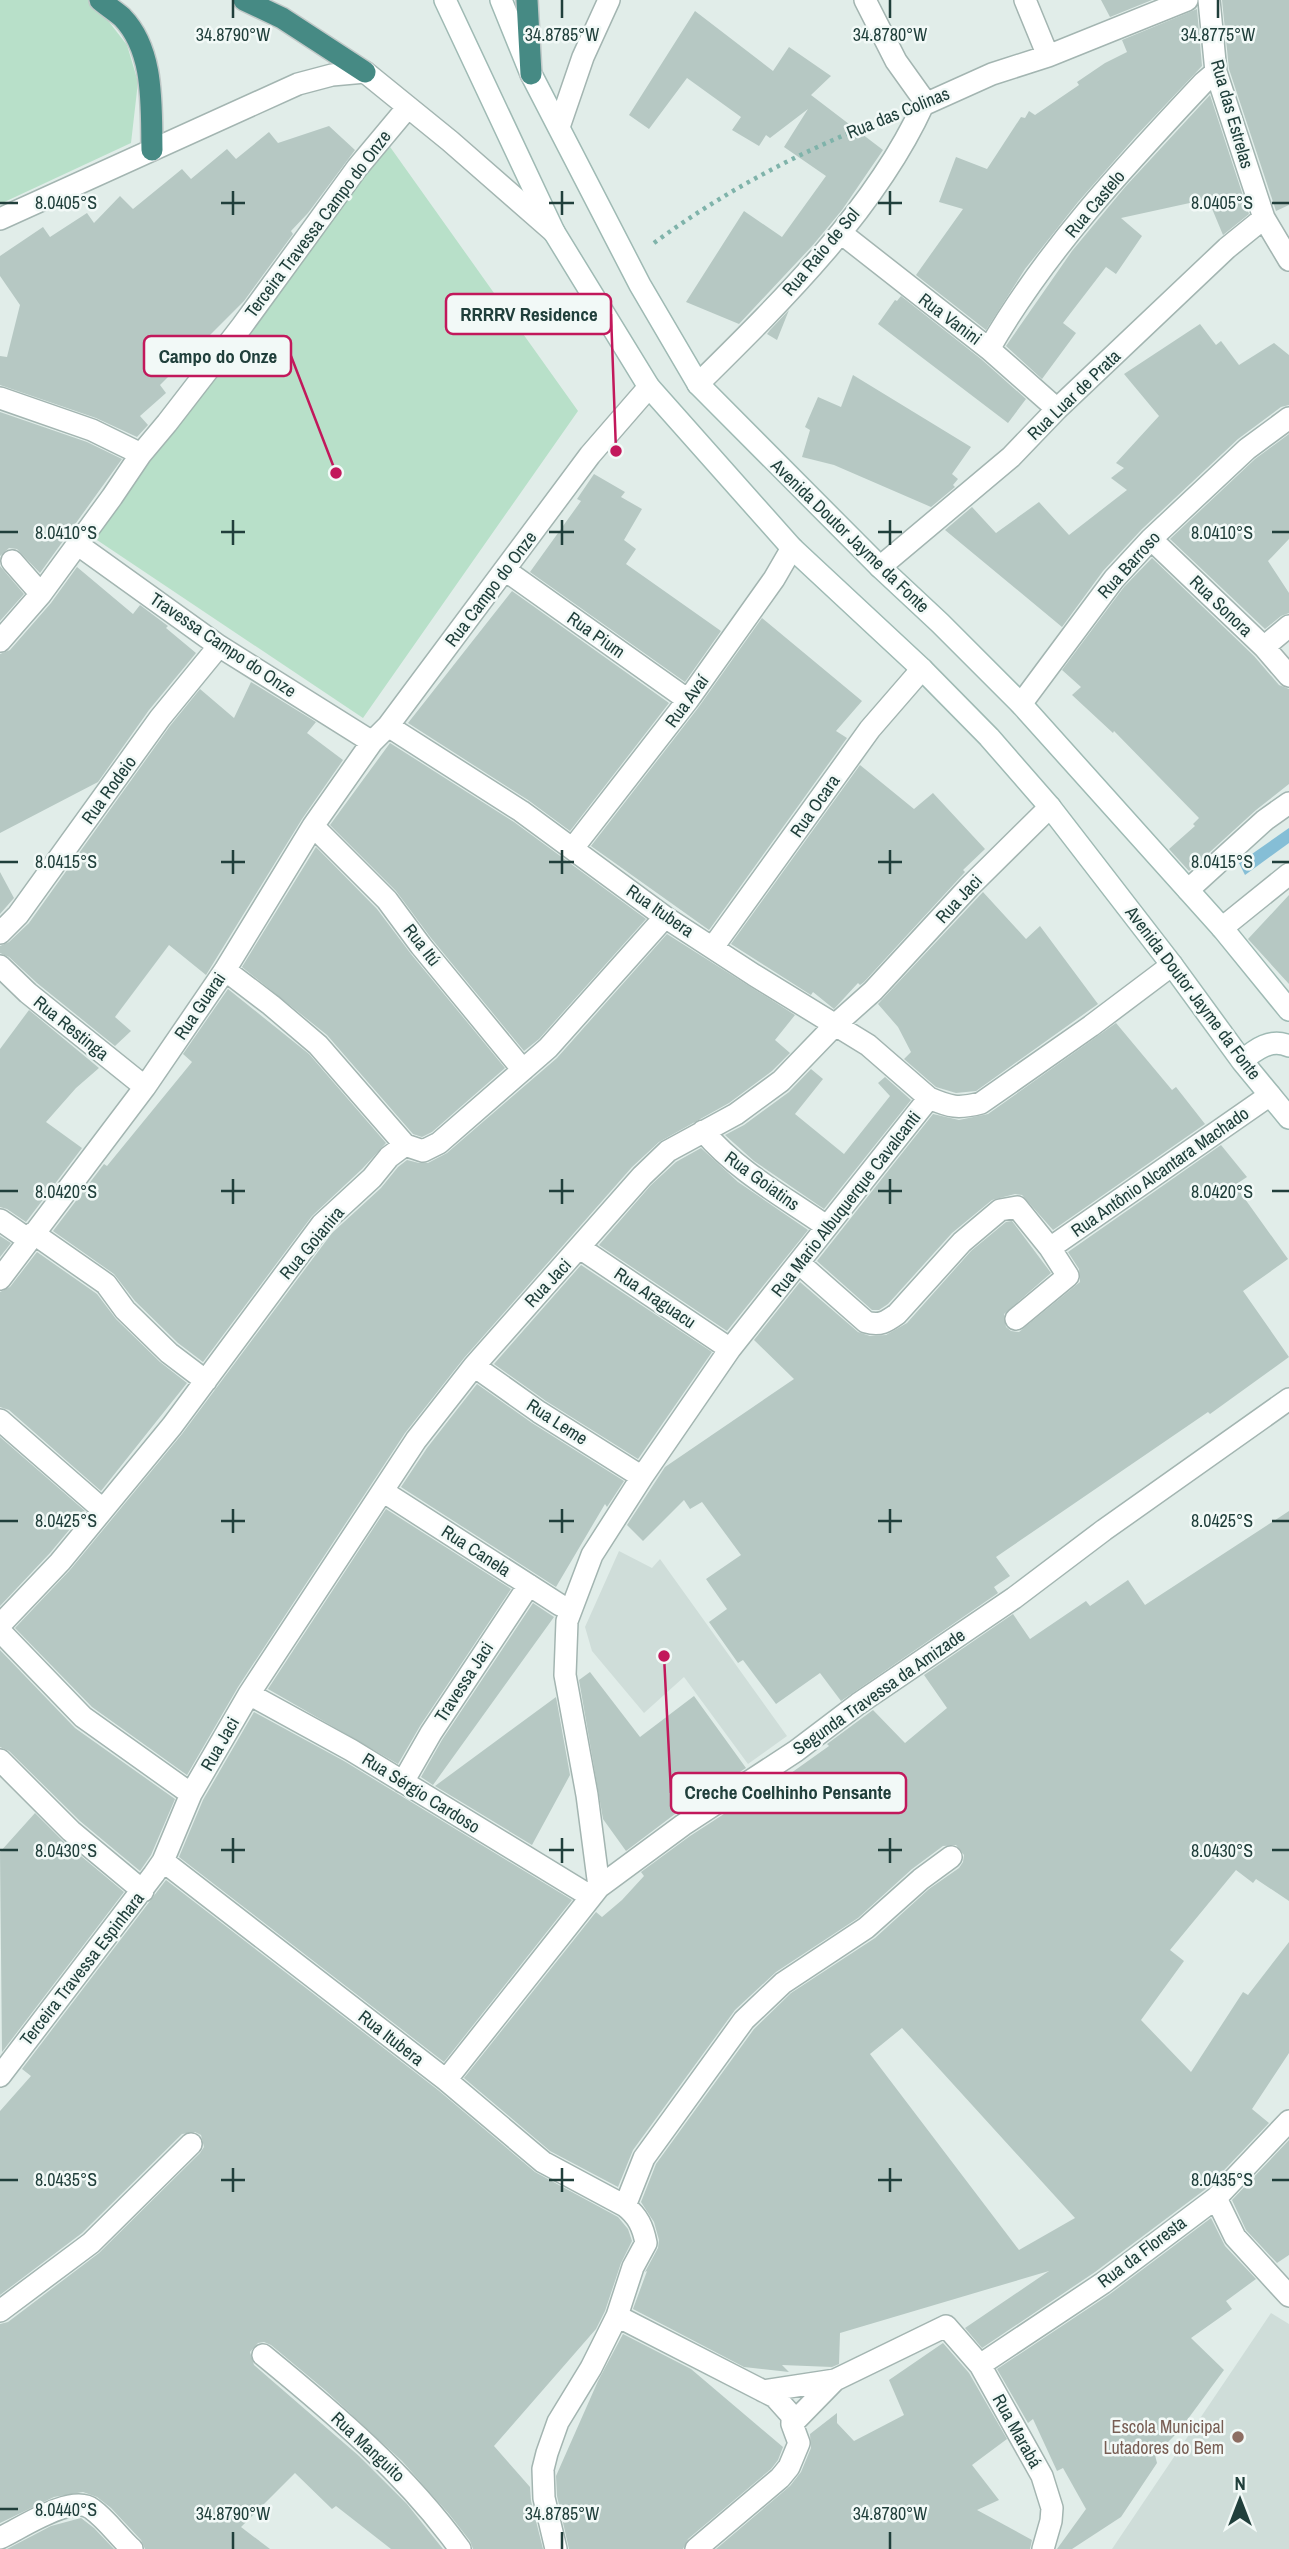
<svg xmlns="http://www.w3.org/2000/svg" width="1289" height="2549" font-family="'Archivo Narrow',sans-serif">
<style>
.built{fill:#cfddd9}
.green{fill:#b8e0c9}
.water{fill:#85bed6}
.building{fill:#b6c8c3;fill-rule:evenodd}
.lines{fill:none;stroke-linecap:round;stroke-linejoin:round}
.minor-casing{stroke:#a3b5b1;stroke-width:24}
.secondary-casing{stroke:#9fbab4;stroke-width:24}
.trunk-casing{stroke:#c1c9c8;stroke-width:24}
.path{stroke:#7fb3aa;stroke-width:4.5;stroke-dasharray:3.5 5;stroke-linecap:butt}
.minor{stroke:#fff;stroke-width:21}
.secondary{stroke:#fff;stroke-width:21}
.trunk{stroke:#468a84;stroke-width:21}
.ticks{fill:none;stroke:#203f3b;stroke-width:2.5}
.education-dot{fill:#8d6e63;stroke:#f2f9f7;stroke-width:2.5}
.labels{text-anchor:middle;stroke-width:5;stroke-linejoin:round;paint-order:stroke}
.street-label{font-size:18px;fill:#203f3b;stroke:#f2f9f7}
.education-label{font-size:18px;fill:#785e54;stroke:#f2f9f7;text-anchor:end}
.ticks-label{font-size:18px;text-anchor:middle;fill:#203f3b;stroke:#f2f9f7;stroke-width:5;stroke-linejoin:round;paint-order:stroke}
.leader{fill:none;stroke:#c2185b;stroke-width:2.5}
.callout-dot{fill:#c2185b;stroke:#f2f9f7;stroke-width:2.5}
.callout{fill:#f2f9f7;stroke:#c2185b;stroke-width:2.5}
.callout-label{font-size:19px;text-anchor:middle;font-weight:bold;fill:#203f3b}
</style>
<rect width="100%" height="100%" fill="#e1ede9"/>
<!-- built -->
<path class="built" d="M619,1551L652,1568L660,1559L787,1736L748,1764L684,1677L644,1713L592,1651L585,1627Z
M1271,2313L1289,2324V2549H1112Z"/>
<!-- green -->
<path class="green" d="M0,0H92L127,45L138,82L131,143L0,204Z
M388,144L578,411L363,718L91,536Z"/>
<!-- water -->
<path class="water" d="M1289,828V843L1245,875L1239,863Z"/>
<!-- building -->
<path class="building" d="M1101,0H1152L1110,17Z
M1222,0H1289V205L1276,211L1229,69Z
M1197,9L1202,66L1135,137L1078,202L1025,269L986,330L916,275L963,209L939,202L956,157L987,169L1021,117L1025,118L1029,111L1035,115L1079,85L1077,82L1105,63L1127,52L1122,40Z
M695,11L773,71L789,47L831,76L811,95L883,150L842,210L813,245L739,324L686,302L744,211L782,237L826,176L784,147L808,109L770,138L766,135L759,146L732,130L741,117L687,78L649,129L629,115Z
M1210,95L1249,214L1223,235L1208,199L1121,218L1142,236L1116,274L1106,267L1063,323L1076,333L1042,379L1006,346L1072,251L1126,186Z
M329,126L355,150L308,213L291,231L293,234L244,301L160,385L166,393L140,416L148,425L137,437L96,418L0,385V356L7,357L20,305L0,276V256L43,227L50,237L87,213L94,223L120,196L133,209L182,169L191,179L227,149L236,159L269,132L278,143Z
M901,296L981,359L1026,399L1008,423L878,324L895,300L897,301Z
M789,310L777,340L767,334L770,330Z
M1200,324L1216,345L1221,341L1239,365L1274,343L1289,355V405L1281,407L1238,439L1142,529L1103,571L1062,627L945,530L972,507L996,533L1039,502L1069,535L1127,490L1111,478L1124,468L1116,463L1159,416L1124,374Z
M853,375L971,447L952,474L958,479L953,485L955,487L931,507L834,465L802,457L810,430L805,427L818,397L841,407Z
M0,412L87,442L122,459L40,573L17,549L9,548L0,556Z
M1289,434V539L1268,561L1289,593V613L1281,616L1265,629L1170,539L1255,459Z
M594,474L625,492L621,497L642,509L624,540L636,549L626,564L721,631L685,682L530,572L581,501L577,499Z
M1152,558L1254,656L1279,685L1289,689V784L1256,810L1189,871L1169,849L1195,826L1193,824L1199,818L1114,731L1113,733L1072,695L1081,687L1062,670L1124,587Z
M0,566L24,594L0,621Z
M77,567L133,614L140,605L168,626L166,628L196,653L149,710L98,782L0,833V654L10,650L51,603Z
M512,591L669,703L570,831L528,800L408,723Z
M762,618L862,701L836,731L847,738L709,930L591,846L698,708Z
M251,682L316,722L307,733L343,760L302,819L206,975L169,945L115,1017L131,1031L115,1046L37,983L9,957L0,953V946L9,942L29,923L170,726L200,689L234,718Z
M390,743L514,822L646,919L539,1039L524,1051L431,938L396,891L330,825Z
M860,765L914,809L933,793L985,849L963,870L965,872L864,982L860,985L858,983L834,1009L813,992L811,995L731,944Z
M316,847L377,909L411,954L505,1068L432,1132L422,1137L413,1134L327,1035L242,967Z
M0,872L14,898L0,914Z
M983,892L1026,939L1040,926L1098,1004L976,1091L956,1093L936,1087L904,1059L911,1052L898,1027L878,1004Z
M1289,895V984L1248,939Z
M667,934L795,1015L775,1040L790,1053L772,1071L729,1103L659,1142L632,1167L464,1358L405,1433L238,1687L187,1775L92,1707L15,1628L70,1570L182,1434L332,1233L381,1188L398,1167L407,1160L419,1163H428L447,1153L557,1058Z
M228,989L309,1054L386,1143L362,1169L312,1216L203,1362L178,1343L135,1301L114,1274L53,1231L104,1164L107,1166L192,1062L183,1054Z
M29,1010L99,1068L76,1088L46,1122L82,1148L26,1222L7,1209L0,1207V1049Z
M1116,1023L1172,1090L1176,1087L1205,1124L1053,1230L1022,1195L1015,1194L992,1200L952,1233L888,1304L879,1310H872L817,1261L933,1114L959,1120L988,1114Z
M811,1069L823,1079L795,1114L844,1154L890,1096L878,1083L885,1077L911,1100L824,1209L754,1161L725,1135L744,1125L789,1092Z
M1221,1145L1247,1177L1235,1185L1288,1259L1243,1291L1289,1357L1210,1414L1208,1412L996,1557L1010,1576L994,1587L998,1593L841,1701L820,1673L776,1704L743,1660L738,1663L709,1622L727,1609L706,1579L741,1555L702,1502L690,1509L684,1500L643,1541L627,1525L665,1467L794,1379L754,1340L800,1282L858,1332L870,1336L886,1335L907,1323L971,1251L1006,1222L1012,1221L1051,1273L1004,1314L1006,1327L1011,1331L1019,1332L1080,1282L1079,1269L1068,1252Z
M701,1148L738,1182L808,1230L727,1331L599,1245L651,1185L676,1162Z
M0,1236L11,1243L0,1257Z
M37,1252L97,1294L116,1319L160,1362L187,1383L101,1491L9,1410L0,1407V1292L10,1287Z
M581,1265L712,1352L638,1459L546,1401L494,1364Z
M477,1384L532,1423L624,1481L607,1507L605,1504L556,1587L401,1487L427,1448Z
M0,1437L85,1511L50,1553L0,1606Z
M386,1509L511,1589L420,1726L398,1764L268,1689Z
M1289,1511V1901L1256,1879L1253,1883L1236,1870L1170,1950L1184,1961L1141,2020L1191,2072L1243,1992L1248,1995L1289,1942V2053L1252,2109L1269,2123L1207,2188L1095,2272L982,2348L965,2328L1049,2271L840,2333L839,2364L832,2367L782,2365L789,2372L744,2367L633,2309L647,2271L645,2272L658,2248L659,2240L654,2222L641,2202L656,2164L754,2029L791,1993L875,1938L929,1889L959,1868L963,1862L964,1855L956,1845L943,1846L912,1869L858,1918L776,1972L735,2010L633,2150L618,2187L550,2151L464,2078L596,1912L602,1917L622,1900L644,1876L641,1872L690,1836L761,1790L763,1793L829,1746L827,1744L873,1710L905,1743L947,1708L924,1675L1013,1614L1030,1639L1086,1601L1090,1606L1128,1580L1145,1605ZM902,2028L1075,2218L1019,2250L870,2054Z
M533,1603L554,1617L433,1785L421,1777L442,1740Z
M0,1650L75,1728L175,1799L151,1855L140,1871L80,1821L9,1751L0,1747Z
M590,1672L640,1737L694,1696L746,1768L675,1814L626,1851L603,1819L579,1680Z
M556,1697L570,1775L532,1845L435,1786Z
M254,1712L344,1761L572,1900L444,2062L179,1857L203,1800Z
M35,1813L63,1841L124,1892L2,2052L0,1852Z
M166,1880L438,2090L535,2172L618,2217L628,2229L632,2241L621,2263L605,2311L596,2329L494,2446L530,2487L531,2501L543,2549H473L470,2541L449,2514L402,2461L325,2390L271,2345L264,2342L258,2343L250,2352L254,2365L359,2456L407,2504L443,2549H391L336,2506L332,2509L295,2473L241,2527L270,2549H145L141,2540L111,2508L97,2497L83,2492L54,2497L0,2523V2324L8,2322L99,2253L200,2153L204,2147L201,2135L195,2132L182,2134L82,2233L0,2295V2111L31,2076L22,2069Z
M1289,2140V2255L1277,2263L1246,2230L1232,2200Z
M1211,2218L1225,2246L1256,2279L1226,2301L1232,2309L1191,2338L1224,2370L1179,2431L1155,2455L1157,2463L1121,2517L1072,2549H1057L1086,2509L1063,2468L1057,2471L1033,2419L1028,2423L997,2369L1110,2294Z
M623,2334L691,2369L783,2447L778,2460L771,2469L688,2539L683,2549H569L557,2496L556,2476L598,2381Z
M943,2343L969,2373L1007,2439L972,2465L999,2500L977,2510L1032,2540L1030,2549H716L790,2486L801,2472L811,2448L810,2434L837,2413V2423L854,2441L904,2415L889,2380Z
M81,2518L94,2528L114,2549H7L51,2526Z"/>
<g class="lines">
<defs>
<path id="minor" d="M865,0L896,61L926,103
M1025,0L1048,56
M1209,0L1216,72L1264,218L1289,260
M559,127L583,57L609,0
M0,219L298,84L332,75L365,72L450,141L554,232
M841,233L989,349L1057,409
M989,349C1046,250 1125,166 1203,83L1216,72
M698,384C780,303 875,210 923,105L992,74L1048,56L1187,0
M0,398L92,430L141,454
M1151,539L1264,647L1289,676
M77,544L219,646L372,742
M12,561L41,594
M880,567L1011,457L1057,409L1227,248L1264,218
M505,570L688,700
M0,641L41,594L112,497L141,454L167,423L242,326L357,168L408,107
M1264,647L1289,626
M1021,704L1114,579L1151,539L1247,449L1289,418
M388,726L521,811L665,917L754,975L868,1045L929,1098
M313,826L387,900L421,946L523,1070
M573,848L688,700L774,579L792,548
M1188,890L1265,820L1289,803
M1222,928L1289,874
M0,933L18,915L160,718L219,646
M713,947L870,729L922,669
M0,966L28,993L145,1087
M225,970L271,1005L318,1045L405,1145
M703,1131C738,1172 783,1196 826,1226
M0,1220L29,1240
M33,1233L106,1284L125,1310L169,1353L206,1381
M580,1248L730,1349
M1050,1248L1270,1095
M799,1263L866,1322C880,1326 886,1322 897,1314L962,1242L1000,1210L1017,1207L1050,1248L1068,1276L1016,1319
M0,1279L145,1087L225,970L313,826L372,742L388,726L590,455L649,387
M474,1366L539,1412L642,1477
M0,1420L102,1509
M384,1492L560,1605L571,1607
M0,1625L60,1562L172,1426L322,1224L372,1178L389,1157L405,1145L423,1151L439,1143L548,1048L665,917
M0,1631L83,1717L191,1794
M249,1694L351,1750L590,1896
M0,1760L71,1831L143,1891
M403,1782L431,1733L529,1585
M163,1861L446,2080L543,2162L625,2206
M599,1887L587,1795L565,1675L567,1621L592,1555L642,1477L730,1349L929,1098C950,1107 958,1109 981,1103L1091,1026L1172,965
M0,2076L154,1874L163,1861L191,1794L249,1694L416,1440L474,1366L642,1176L668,1151L736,1114L781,1081L836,1024L873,991L969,887L1050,807
M446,2080L599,1887L683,1825L796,1751L858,1704L1014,1598L1104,1530L1289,1399
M1216,2198L1235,2237L1289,2296
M0,2311L91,2243L191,2144
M617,2316L775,2397L792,2416V2424
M263,2355C335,2414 406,2474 460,2549
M980,2365L1103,2283L1216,2198L1289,2121
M763,2391L835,2380
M0,2538C20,2529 72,2493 92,2509C107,2520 118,2536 132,2549
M556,2549L544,2498L543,2469L547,2453L558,2422L591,2368L617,2316L633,2267L646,2243C643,2227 638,2216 625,2206L644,2158L744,2020L783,1983L866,1928L921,1879L951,1857
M696,2549L780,2478L789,2467L799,2443L792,2424L835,2380L946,2326L980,2365L1042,2476L1052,2508L1051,2521L1043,2549"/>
<path id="secondary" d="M445,0L554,232L649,387L792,548L922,669L989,737L1050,807L1172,965L1242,1061L1289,1118
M501,0L531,74L640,285L698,384L880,567L940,623L1021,704L1223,929L1289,1010
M1242,1061C1256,1049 1271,1038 1289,1046"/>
<path id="trunk" d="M100,0C107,6 115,11 122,17C155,51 151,106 152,150
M244,0L282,18L365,72
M527,0L531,74"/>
</defs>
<!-- minor casing -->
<use href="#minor" class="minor-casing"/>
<!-- secondary casing -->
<use href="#secondary" class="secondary-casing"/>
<!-- trunk casing -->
<use href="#trunk" class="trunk-casing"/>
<!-- path -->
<path class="path" d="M654,243C723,192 799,152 879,121"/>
<!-- minor -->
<use href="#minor" class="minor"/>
<!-- secondary -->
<use href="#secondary" class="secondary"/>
<!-- trunk -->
<use href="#trunk" class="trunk"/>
</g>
<!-- ticks -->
<path class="ticks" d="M233,0V18M562,0V18M890,0V18M1218,0V18M233,191V215M562,191V215M890,191V215M0,203H18M221,203H245M549,203H574M878,203H902M1272,203H1289M233,520V545M562,520V545M890,520V545M0,532H18M221,532H245M549,532H574M878,532H902M1272,532H1289M233,850V874M562,850V874M890,850V874M0,862H18M221,862H245M549,862H574M878,862H902M1272,862H1289M233,1179V1204M562,1179V1204M890,1179V1204M0,1191H18M221,1191H245M549,1191H574M878,1191H902M1272,1191H1289M233,1509V1533M562,1509V1533M890,1509V1533M0,1521H18M221,1521H245M549,1521H574M878,1521H902M1272,1521H1289M233,1838V1863M562,1838V1863M890,1838V1863M0,1850H18M221,1850H245M549,1850H574M878,1850H902M1272,1850H1289M233,2168V2192M562,2168V2192M890,2168V2192M0,2180H18M221,2180H245M549,2180H574M878,2180H902M1272,2180H1289M0,2509H18M233,2532V2549M562,2532V2549M890,2532V2549"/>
<!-- markers -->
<circle class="education-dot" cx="1238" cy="2437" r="7"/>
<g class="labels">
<!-- street labels -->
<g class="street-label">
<text transform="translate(898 113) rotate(-22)" y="6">Rua das Colinas</text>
<text transform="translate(1232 114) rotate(74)" y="6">Rua das Estrelas</text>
<text transform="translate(1095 204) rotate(-50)" y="6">Rua Castelo</text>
<text transform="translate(318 224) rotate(-53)" y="6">Terceira Travessa Campo do Onze</text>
<text transform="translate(821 252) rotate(-50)" y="6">Rua Raio de Sol</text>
<text transform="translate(950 319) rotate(37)" y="6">Rua Vanini</text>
<text transform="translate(1074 395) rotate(-44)" y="6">Rua Luar de Prata</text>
<text transform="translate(850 536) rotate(44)" y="6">Avenida Doutor Jayme da Fonte</text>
<text transform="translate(1129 565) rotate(-48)" y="6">Rua Barroso</text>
<text transform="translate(491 589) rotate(-53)" y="6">Rua Campo do Onze</text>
<text transform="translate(1221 606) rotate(44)" y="6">Rua Sonora</text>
<text transform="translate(596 635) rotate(35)" y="6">Rua Pium</text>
<text transform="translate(223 645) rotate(34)" y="6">Travessa Campo do Onze</text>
<text transform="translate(687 701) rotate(-54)" y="6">Rua Avaí</text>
<text transform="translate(109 790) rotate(-54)" y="6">Rua Rodeio</text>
<text transform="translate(815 806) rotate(-55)" y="6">Rua Ocara</text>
<text transform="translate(959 899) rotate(-47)" y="6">Rua Jaci</text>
<text transform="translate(660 911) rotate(35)" y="6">Rua Itubera</text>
<text transform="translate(422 945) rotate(52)" y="6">Rua Itú</text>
<text transform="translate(1193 993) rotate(53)" y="6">Avenida Doutor Jayme da Fonte</text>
<text transform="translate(200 1006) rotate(-56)" y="6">Rua Guarai</text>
<text transform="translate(71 1028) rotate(39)" y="6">Rua Restinga</text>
<text transform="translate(1160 1172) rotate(-35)" y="6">Rua Antônio Alcantara Machado</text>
<text transform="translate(762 1181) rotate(36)" y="6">Rua Goiatins</text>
<text transform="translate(846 1204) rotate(-52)" y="6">Rua Mario Albuquerque Cavalcanti</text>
<text transform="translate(312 1243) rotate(-50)" y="6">Rua Goianira</text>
<text transform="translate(548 1283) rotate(-47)" y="6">Rua Jaci</text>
<text transform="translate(655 1298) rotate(34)" y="6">Rua Araguacu</text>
<text transform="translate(557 1422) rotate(33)" y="6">Rua Leme</text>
<text transform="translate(476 1551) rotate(33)" y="6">Rua Canela</text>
<text transform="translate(464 1682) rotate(-57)" y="6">Travessa Jaci</text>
<text transform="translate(879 1692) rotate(-35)" y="6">Segunda Travessa da Amizade</text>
<text transform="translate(220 1744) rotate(-60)" y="6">Rua Jaci</text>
<text transform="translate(421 1793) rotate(32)" y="6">Rua Sérgio Cardoso</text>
<text transform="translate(82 1969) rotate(-52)" y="6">Terceira Travessa Espinhara</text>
<text transform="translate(391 2038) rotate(38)" y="6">Rua Itubera</text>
<text transform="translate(1142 2252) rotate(-37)" y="6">Rua da Floresta</text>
<text transform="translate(1017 2431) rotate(61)" y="6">Rua Marabá</text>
<text transform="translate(368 2447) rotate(43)" y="6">Rua Manguito</text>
</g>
<!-- education labels -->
<g class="education-label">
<text x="1224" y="2433">Escola Municipal<tspan x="1224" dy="21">Lutadores do Bem</tspan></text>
</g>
</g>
<g class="ticks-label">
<text x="233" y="41">34.8790°W</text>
<text x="562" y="41">34.8785°W</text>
<text x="890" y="41">34.8780°W</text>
<text x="1218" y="41">34.8775°W</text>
<text x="66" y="209">8.0405°S</text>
<text x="1222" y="209">8.0405°S</text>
<text x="66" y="539">8.0410°S</text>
<text x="1222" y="539">8.0410°S</text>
<text x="66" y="868">8.0415°S</text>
<text x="1222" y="868">8.0415°S</text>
<text x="66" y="1198">8.0420°S</text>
<text x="1222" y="1198">8.0420°S</text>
<text x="66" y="1527">8.0425°S</text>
<text x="1222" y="1527">8.0425°S</text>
<text x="66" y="1857">8.0430°S</text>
<text x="1222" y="1857">8.0430°S</text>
<text x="66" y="2186">8.0435°S</text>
<text x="1222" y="2186">8.0435°S</text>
<text x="66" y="2516">8.0440°S</text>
<text x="233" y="2520">34.8790°W</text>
<text x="562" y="2520">34.8785°W</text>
<text x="890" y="2520">34.8780°W</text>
</g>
<!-- callouts -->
<path class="leader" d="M616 451L611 314M336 473L291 356M664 1656L671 1793"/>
<g class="callout-dot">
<circle cx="616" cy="451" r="7"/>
<circle cx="336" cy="473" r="7"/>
<circle cx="664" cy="1656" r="7"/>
</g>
<g class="callout">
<rect x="446" y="294" width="165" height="40" rx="7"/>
<rect x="144" y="336" width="147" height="40" rx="7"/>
<rect x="671" y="1773" width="235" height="40" rx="7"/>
</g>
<g class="callout-label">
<text x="529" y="321">RRRRV Residence</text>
<text x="218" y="363">Campo do Onze</text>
<text x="788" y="1799">Creche Coelhinho Pensante</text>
</g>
<!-- north arrow -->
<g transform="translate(1240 2500)" stroke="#f2f9f7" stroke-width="5" paint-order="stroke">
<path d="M0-5L12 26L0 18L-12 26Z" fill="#203f3b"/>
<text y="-10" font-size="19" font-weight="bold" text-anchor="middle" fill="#203f3b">N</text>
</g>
</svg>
